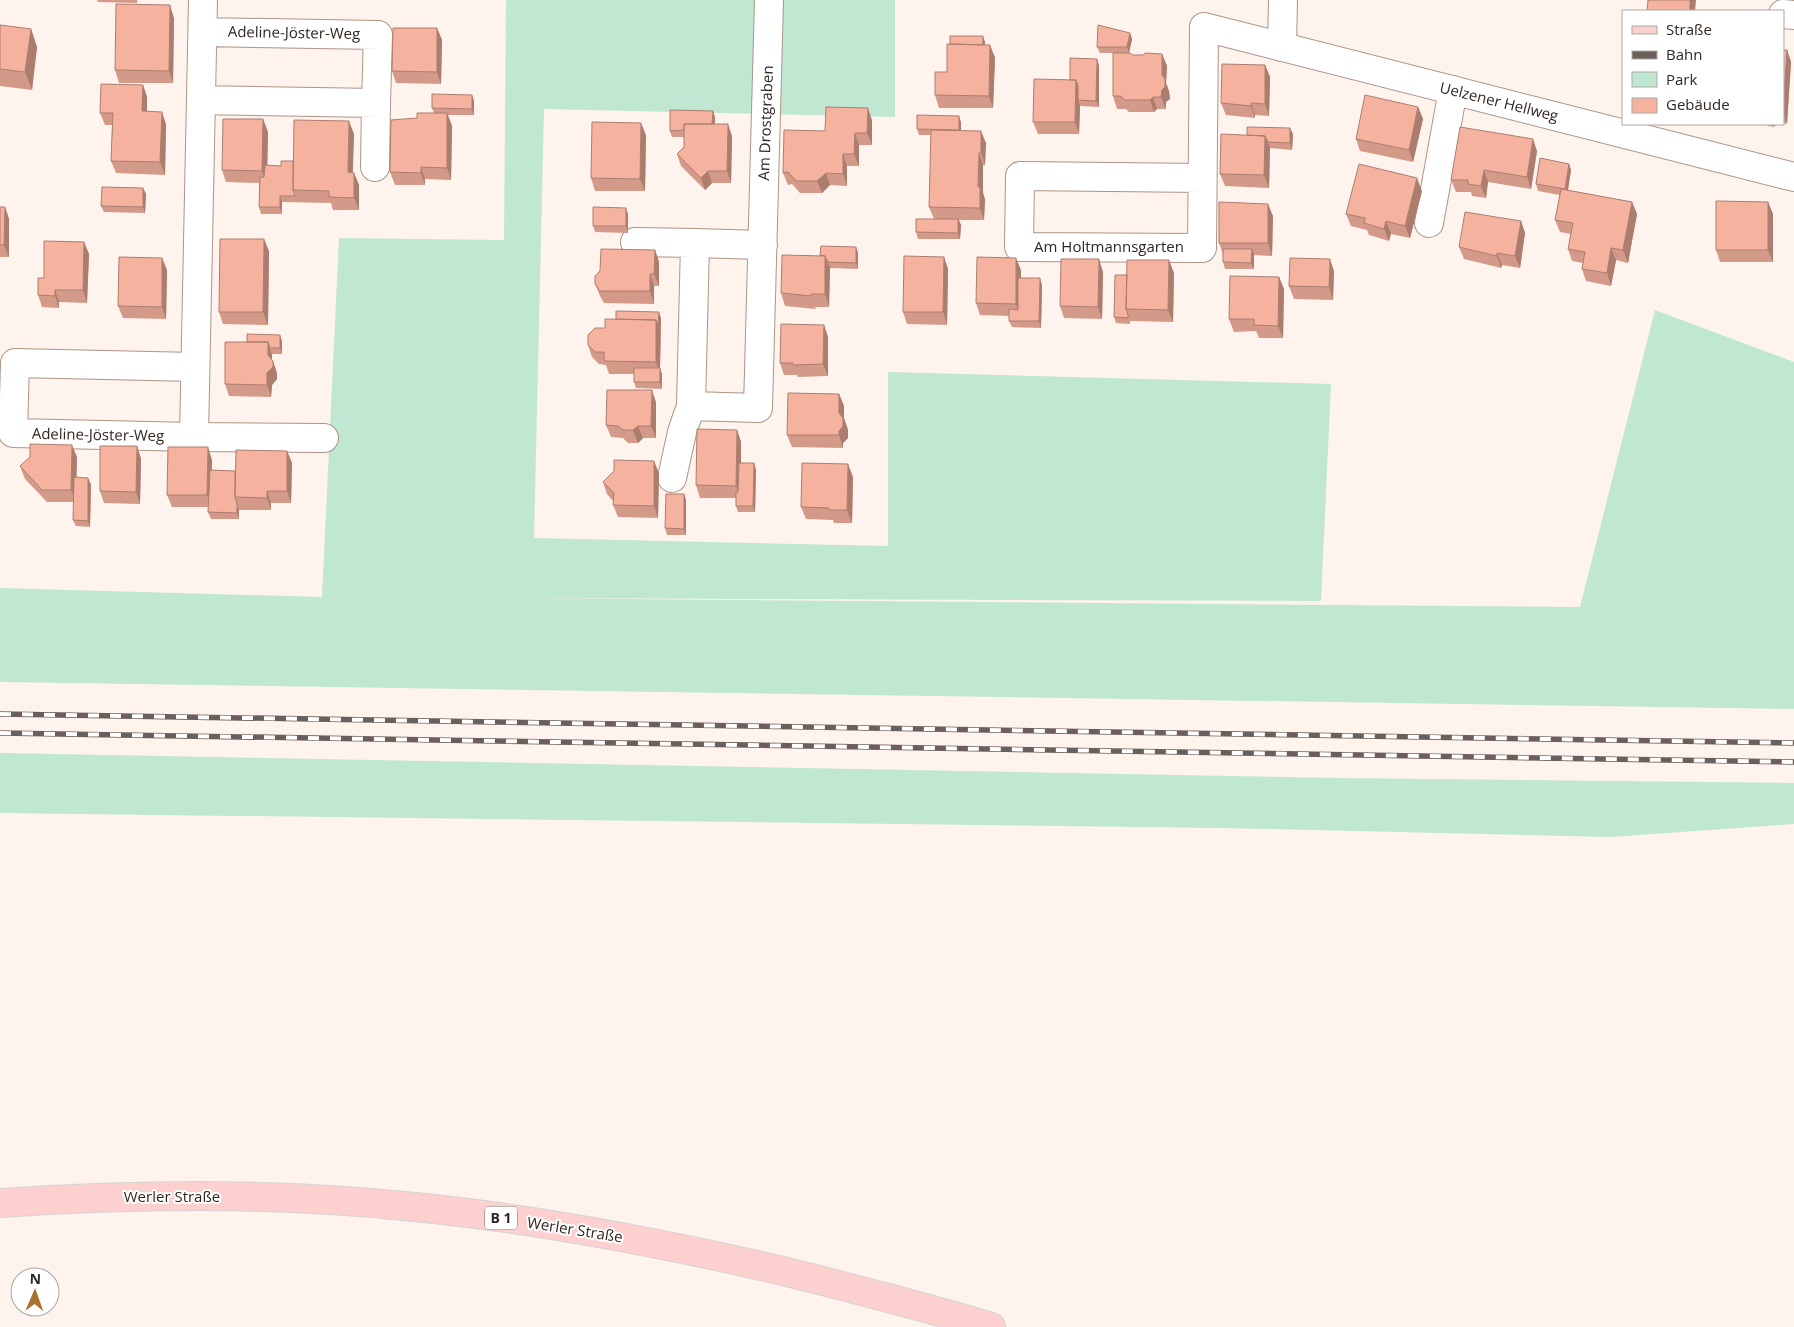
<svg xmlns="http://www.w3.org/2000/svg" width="1794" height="1327" font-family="'Open Sans',sans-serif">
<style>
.green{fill:#c0e7d2}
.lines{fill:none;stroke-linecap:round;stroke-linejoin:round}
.minor-casing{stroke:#ad9486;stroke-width:30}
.major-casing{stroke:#d6d4d3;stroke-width:30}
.minor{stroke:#fff;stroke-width:28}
.major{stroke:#fbd0ce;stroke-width:28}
.rail-casing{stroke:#6a5f5a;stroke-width:5.5}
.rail{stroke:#fff;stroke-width:4;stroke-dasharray:11;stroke-linecap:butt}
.wall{fill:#d39a89}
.shaded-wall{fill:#ac7d6f}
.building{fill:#f5b39f;stroke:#ac7d6f}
.labels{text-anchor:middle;stroke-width:4;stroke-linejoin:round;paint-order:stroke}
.shield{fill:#fff;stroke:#6f6864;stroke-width:1}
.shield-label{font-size:14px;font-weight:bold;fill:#312722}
.street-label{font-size:15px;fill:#312722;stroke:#fff}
</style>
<rect width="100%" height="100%" fill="#fff3ed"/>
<!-- green -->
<path class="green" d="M506,0H895V117L544,109L534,538L888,546V372L1331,384L1321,601L497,598L1580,607L1655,310L1794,362V709L0,682V588L322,597L339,238L504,240Z
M0,753L1339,778L1794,783V824L1611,837L1223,828L0,813Z"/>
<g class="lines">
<defs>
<path id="minor" d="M1783,14L1794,15
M1282,47L1283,0
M201,100L376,103L378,35L203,32
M375,167L376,103
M1202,178L1020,176L1019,247L1202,248L1204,27L1794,177
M1429,223L1453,90
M635,242L695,243
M763,245L695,243L691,406L758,408L769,0
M195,367L15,363L13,433L194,437L203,0
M194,437L324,438
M672,478L682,432L691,406"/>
<path id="major" d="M0,1203C134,1194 270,1192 404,1206C523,1217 641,1239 757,1265C810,1277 862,1291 914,1305C940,1312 966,1319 991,1327"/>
</defs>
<!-- minor casing -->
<use href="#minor" class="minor-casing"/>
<!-- major casing -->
<use href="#major" class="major-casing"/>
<!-- minor -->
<use href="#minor" class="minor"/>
<!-- major -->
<use href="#major" class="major"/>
<defs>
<path id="rail" d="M0,714L1794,743
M0,733L1794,762"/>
</defs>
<!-- rail casing -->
<use href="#rail" class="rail-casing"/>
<!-- rail -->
<use href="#rail" class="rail"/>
</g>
<!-- wall -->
<path class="wall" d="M97,0H137V3L98,2Z
M174,18L173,83H119L115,70Z
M0,25L31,29L37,47L32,90L0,86Z
M437,28L442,40L441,84L396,83L392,71Z
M1130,33L1132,39L1129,53L1133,55H1143L1162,54L1167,66L1166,83L1169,91L1170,99L1166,102V109H1157L1154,112H1129L1126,109H1117L1113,96V53H1100L1097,47Z
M985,42V45H990L995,58L993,108H939L935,95L947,72Z
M1783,50H1787L1791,62L1787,124L1783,123Z
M1099,65V107L1080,106L1079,134H1038L1033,122L1070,80Z
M1265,65L1270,77L1269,116L1255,115V118L1226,115L1221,103Z
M143,85L147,97V111L166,124L165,175L116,173L111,161L112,125H105L100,113Z
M472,95L474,101V115H448L452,126L451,180L425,179V185H395L390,172L417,118L434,113L432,108Z
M1418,107L1423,119L1413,162L1360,151L1356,139Z
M713,111L715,117V124L732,136L731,183H712L705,190L681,166L677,154L684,147V137H672L670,131Z
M263,119L268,132L267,165L281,166L293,161L354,134L353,173H354L359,185V210H333L331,203L282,202V214H261L259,207V183L226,182L222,170Z
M872,120V145H859V166H847V186L830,185L822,193H800L792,184L788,185L783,173L825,131Z
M961,122V130L986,143L985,165H983V193L985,199L984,220H959L961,225L960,239H918L916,232L934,219L929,207L931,135H919L917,129Z
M1765,124H1777L1774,127L1768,126Z
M1293,134L1292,150L1270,148L1269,188L1225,186L1220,174L1247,135Z
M646,135L645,191H595L591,178Z
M1537,151L1531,189L1488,182L1486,198L1472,196L1471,192H1456L1451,180Z
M1569,164L1571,170L1568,190L1632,202L1637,214L1628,263L1616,260L1611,286L1586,281L1582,269L1583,263L1572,261L1568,249L1571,234L1560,232L1555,220L1560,195L1538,191L1536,184Z
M143,188L146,194L145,213L104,212L101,206Z
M1422,191L1410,238L1391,234L1389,241L1369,235L1367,230L1351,226L1346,214Z
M1768,202L1773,214V262H1720L1716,250Z
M0,207H5L9,219V257H0Z
M628,214V233L595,232L593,226Z
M1273,216L1272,256L1254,255V269H1225L1223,262V254L1219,243Z
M1521,221L1525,233L1520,268L1502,265L1501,268L1464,259L1459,247Z
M84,242L89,254L87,303L59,302V308L42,307L38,295L44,278Z
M856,247L858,253V269L830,268L829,307H815L816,309L785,306L781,293L820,255Z
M655,250L659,262V286H654V304L604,303L600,296L595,284Z
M269,251L268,325L223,324L219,312Z
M944,257L948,269L947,325L907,324L903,312Z
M162,258L167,270L166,319L123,318L118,306Z
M1021,270V278L1042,285L1041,328L1012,327L1009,321V316L980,315L976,303Z
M1334,271L1333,300L1294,299L1289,286Z
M1103,272L1102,319L1064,318L1060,306Z
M1174,273L1173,322L1130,321V324L1116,323L1114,317L1127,275Z
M1279,277L1284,289L1283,338H1259L1256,331L1234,332L1229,319Z
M661,318L660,368L662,374V389L636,388L634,382V374H609L606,365L599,364L592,357L588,345L605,328Z
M824,325L828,337V376L798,377L797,375H784L780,363Z
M282,341V354H272V360L277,373V379L272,385L271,397L229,396L225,384L247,342Z
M839,394L844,406V418L848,430V438L843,443V448L792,447L787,435Z
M656,402V438H643L638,443H628L623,438L611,437L606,425Z
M737,430L741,442V463H754L756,470L755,512H738L736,506V498H700L696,485Z
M137,446L141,459L140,504L104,503L100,491Z
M287,451L292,463L291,503H271V510H239V519H211L208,512L209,507H172L167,495L212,460V470L235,471Z
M77,457L76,478H88L91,485L90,527L76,526L73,520L74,502H47L25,479L20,466Z
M659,473L658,518L618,517L613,505V501L607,494L603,482Z
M853,477L852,523H834L833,520L806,519L801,507Z
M684,494L686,500V535H667L665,528Z"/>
<!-- shaded-wall -->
<path class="shaded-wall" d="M1690,0H1696L1695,11H1690Z
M170,5L174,18L173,83L169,71Z
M437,28L442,40L441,84L437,72Z
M31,29L37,47L32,90L25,72Z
M1130,33L1132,39L1129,53L1127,47Z
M983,36L985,42V57L983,51Z
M990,45L995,58L993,108L989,96Z
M1787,50L1791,62L1787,124L1783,111Z
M1162,54L1167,66L1166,83L1169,91L1170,99L1166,102V109L1161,97Z
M1097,59L1099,65V107L1096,101Z
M1265,65L1270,77L1269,116L1265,104Z
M1076,80L1080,92L1078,100L1080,106L1079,134L1075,122Z
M143,85L147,97V123L142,111Z
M472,95L474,101V115L472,109Z
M1153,97L1157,109L1154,112L1150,100Z
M1251,103L1255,115V118L1251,106Z
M1418,107L1423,119L1413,162L1409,150Z
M868,108L872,120V145L867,133Z
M713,111L715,117L714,136L712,130Z
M162,112L166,124L165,175L160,162Z
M447,113L452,126L451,180L447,168Z
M959,116L961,122V136L959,130Z
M263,119L268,132L267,183L262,171Z
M349,121L354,134L352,185L348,172Z
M641,123L646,135L645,191L640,179Z
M728,124L732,136L731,183L727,171Z
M1290,128L1293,134L1292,150L1290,143Z
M981,131L986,143L985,165L981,152Z
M855,133L859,145V166L854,154Z
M1265,136L1270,148L1269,188L1264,175Z
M1533,139L1537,151L1531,189L1527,177Z
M979,153L983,165V193L985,199L984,220L980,208L978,187Z
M843,154L847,166V186L843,174Z
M1569,164L1571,170L1567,196L1565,190Z
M421,167L425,179V185L421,173Z
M1484,170L1488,182L1486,198L1481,186Z
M708,171L712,183L705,190L701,178Z
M354,173L359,185V210L354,198Z
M826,173L830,185L822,193L817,181Z
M1417,178L1422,191L1410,238L1405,226Z
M143,188L146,194L145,213L143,207Z
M280,196L282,202V214L280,207Z
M1632,202L1637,214L1628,263L1623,250Z
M1768,202L1773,214V262L1768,250Z
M1268,204L1273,216L1272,256L1268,243Z
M5,207L9,219V257L4,245Z
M626,208L628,214V233L626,226Z
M958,219L961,225L960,239L958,233Z
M1386,221L1391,234L1389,241L1384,229Z
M1521,221L1525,233L1520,268L1515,256Z
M264,239L269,251L268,325L263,312Z
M84,242L89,254L87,303L83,290Z
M856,247L858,253V269L856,263Z
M1611,248L1616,260L1611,286L1607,273Z
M1252,249L1254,255V269L1251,263Z
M655,250L659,262V286L654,274Z
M1497,253L1502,265L1501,268L1497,256Z
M825,256L830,268L829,307L825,294Z
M944,257L948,269L947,325L943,312Z
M162,258L167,270L166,319L162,307Z
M1016,258L1021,270L1020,316L1016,304Z
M1099,259L1103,272L1102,319L1098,307Z
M1330,259L1334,271L1333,300L1329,287Z
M1169,260L1174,273L1173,322L1168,310Z
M650,274L654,286V304L650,291Z
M1279,277L1284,289L1283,338L1278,326Z
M1040,278L1042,285L1041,328L1039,321Z
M55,290L59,302V308L55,296Z
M659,312L661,318L660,368L662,374V389L660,382V374L656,362V320Z
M824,325L828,337V376L823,364Z
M280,335L282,341V354L280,348Z
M268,342L272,355V367L268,355Z
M273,361L277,373V379L272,385L271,397L267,385V373Z
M652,390L656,402V438L651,426Z
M839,394L844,406V418L848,430V438L843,443V448L839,435Z
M638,426L643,438L638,443L633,430Z
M737,430L741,442V498L736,486Z
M72,445L77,457L76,502L71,490Z
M137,446L141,459L140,504L136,492Z
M208,447L212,460L211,507L207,495Z
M287,451L292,463L291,503L287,491Z
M654,461L659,473L658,518L654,506Z
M754,463L756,470L755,512L753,506Z
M848,464L853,477L852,523L847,510Z
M88,478L91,485L90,527L88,521Z
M267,491L271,503V510L267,498Z
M684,494L686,500V535L684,529Z
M237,504L239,510V519L237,513Z"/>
<!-- building -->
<path class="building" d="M1648,0H1690V11H1647Z
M116,4L170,5L169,71L115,70Z
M0,25L31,29L25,72L0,69Z
M1098,25L1130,33L1127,47H1097Z
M393,28H437V72L392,71Z
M950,36H983V45L950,44Z
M947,44L990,45L989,96L935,95V72H947Z
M1783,50H1787L1783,110Z
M1113,53H1130L1133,55H1143L1145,53L1162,54V75L1165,79V87L1162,90L1161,97H1153L1150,100H1124L1121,96H1113Z
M1070,58L1097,59L1096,101L1078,100V86L1076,80H1070Z
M1222,64L1265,65V104L1251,103V106L1221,103Z
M1034,79L1076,80L1075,122H1033Z
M101,84L143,85L142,111L162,112L160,162L111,161L113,113H100Z
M432,94L472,95V109L432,108Z
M1365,95L1418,107L1409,150L1356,139Z
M826,107L868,108L867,133H855L854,154H843V174L826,173L817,181H796L788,172L783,173L784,130L825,131Z
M670,110L713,111L712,124H684V130L670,131Z
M417,113H447V168L421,167V173L390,172L391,120L417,118Z
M917,115L959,116V130L917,129Z
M223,119H263L262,171L222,170Z
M294,120L349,121L348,172L354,173V198L329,197V191L293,190Z
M592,122L641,123L640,179L591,178Z
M684,124H728L727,171H708L701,178L677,154L684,147Z
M1247,127L1290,128V143L1268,142L1265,136L1247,135Z
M1460,127L1533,139L1527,177L1484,170L1481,186L1468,184V180H1451Z
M931,130L981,131V152L979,153L978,187H980V208L929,207Z
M1221,134L1265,136L1264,175L1220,174Z
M1540,158L1569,164L1565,189L1536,184Z
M281,161H293V190L295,196H280V207H259L260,177H264L265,165L281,166Z
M1359,164L1417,178L1405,226L1386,221L1384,229L1364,223L1365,218L1346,214Z
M102,187L143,188V207L101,206Z
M1561,189L1632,202L1623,250L1611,248L1607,273L1582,269L1585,252L1568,249L1573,223L1555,220Z
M1716,201L1768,202V250H1716Z
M1219,202L1268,204V243H1219Z
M0,207H5L4,245H0Z
M593,207L626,208V226H593Z
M1465,212L1521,221L1515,256L1497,253V256L1459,247Z
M916,219H958V233L916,232Z
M220,239H264L263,312H219Z
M44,241L84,242L83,290H55V296L38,295V278H44Z
M821,246L856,247V263L828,262L825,256L820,255Z
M601,249L655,250L654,274H650V291H600L595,284V276L600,271Z
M1223,249H1252L1251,263L1223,262Z
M782,255L825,256V294H811V296L781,293Z
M904,256L944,257L943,312H903Z
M119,257L162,258V307L118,306Z
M977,257L1016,258V304L976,303Z
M1290,258L1330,259L1329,287L1289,286Z
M1061,259H1099L1098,307L1060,306Z
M1127,260H1169L1168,310L1126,309Z
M1115,275H1127L1126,309L1128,315V318L1114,317Z
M1230,276L1279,277L1278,326L1254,325V319H1229Z
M1018,278H1040L1039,321H1009V309L1018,310Z
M616,311L659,312L658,326L656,320L616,319Z
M605,319L656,320V362L604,361V352H595L588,345V335L595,328H605Z
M781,324L824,325L823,364L793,365V363H780Z
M247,334L280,335V348H270L268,342H247Z
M225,342H268V355L273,361V367L267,373V385L225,384Z
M634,368H660V382H634Z
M607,390H652L651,426H638L633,430H623L618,426L606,425Z
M788,393L839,394V413L843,418V426L839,431V435H787Z
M697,429L737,430L736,486L696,485Z
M30,444L72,445L71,490H42L20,466L30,457Z
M100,446H137L136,492L100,491Z
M168,447H208L207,495H167Z
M236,450L287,451V491H267V498L235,497Z
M614,460L654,461V506L613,505L614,493L603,482L614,471Z
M739,463H754L753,506H736V492H738Z
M802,463L848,464L847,510H829V508L801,507Z
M210,470L235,471V497L237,504V513L208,512Z
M74,477L88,478V521L73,520Z
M666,494H684V529L665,528Z"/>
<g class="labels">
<!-- shield labels -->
<rect class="shield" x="485" y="1206.5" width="32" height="23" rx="4"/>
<g class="shield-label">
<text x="501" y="1223">B 1</text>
</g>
<!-- street labels -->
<g class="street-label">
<text transform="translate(294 33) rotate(1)" y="5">Adeline-Jöster-Weg</text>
<text transform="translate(1499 102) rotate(14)" y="5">Uelzener Hellweg</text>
<text transform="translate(766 123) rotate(-88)" y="5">Am Drostgraben</text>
<text x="1109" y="252">Am Holtmannsgarten</text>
<text transform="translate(98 435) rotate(1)" y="5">Adeline-Jöster-Weg</text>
<text x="172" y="1202">Werler Straße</text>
<text transform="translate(575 1230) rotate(9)" y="5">Werler Straße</text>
</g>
</g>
<!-- legend -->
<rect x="1622" y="10" width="162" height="115" fill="#ffffff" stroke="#ada9a7"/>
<rect x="1632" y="26" width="25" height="8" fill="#fbd0ce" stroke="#ada9a7"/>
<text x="1666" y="35" font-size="15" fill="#312722">Straße</text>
<rect x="1632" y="51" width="25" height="8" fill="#6a5f5a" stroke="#ada9a7"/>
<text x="1666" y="60" font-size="15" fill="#312722">Bahn</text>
<rect x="1632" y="72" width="25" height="15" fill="#c0e7d2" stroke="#ada9a7"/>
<text x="1666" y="85" font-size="15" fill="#312722">Park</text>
<rect x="1632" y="98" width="25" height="15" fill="#f5b39f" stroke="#ada9a7"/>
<text x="1666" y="110" font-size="15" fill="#312722">Gebäude</text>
<!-- north arrow -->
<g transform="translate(35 1292) rotate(2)"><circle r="24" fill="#ffffff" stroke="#ada9a7"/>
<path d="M0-4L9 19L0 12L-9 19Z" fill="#a9712f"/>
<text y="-8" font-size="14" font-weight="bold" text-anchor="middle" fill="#312722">N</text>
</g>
</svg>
